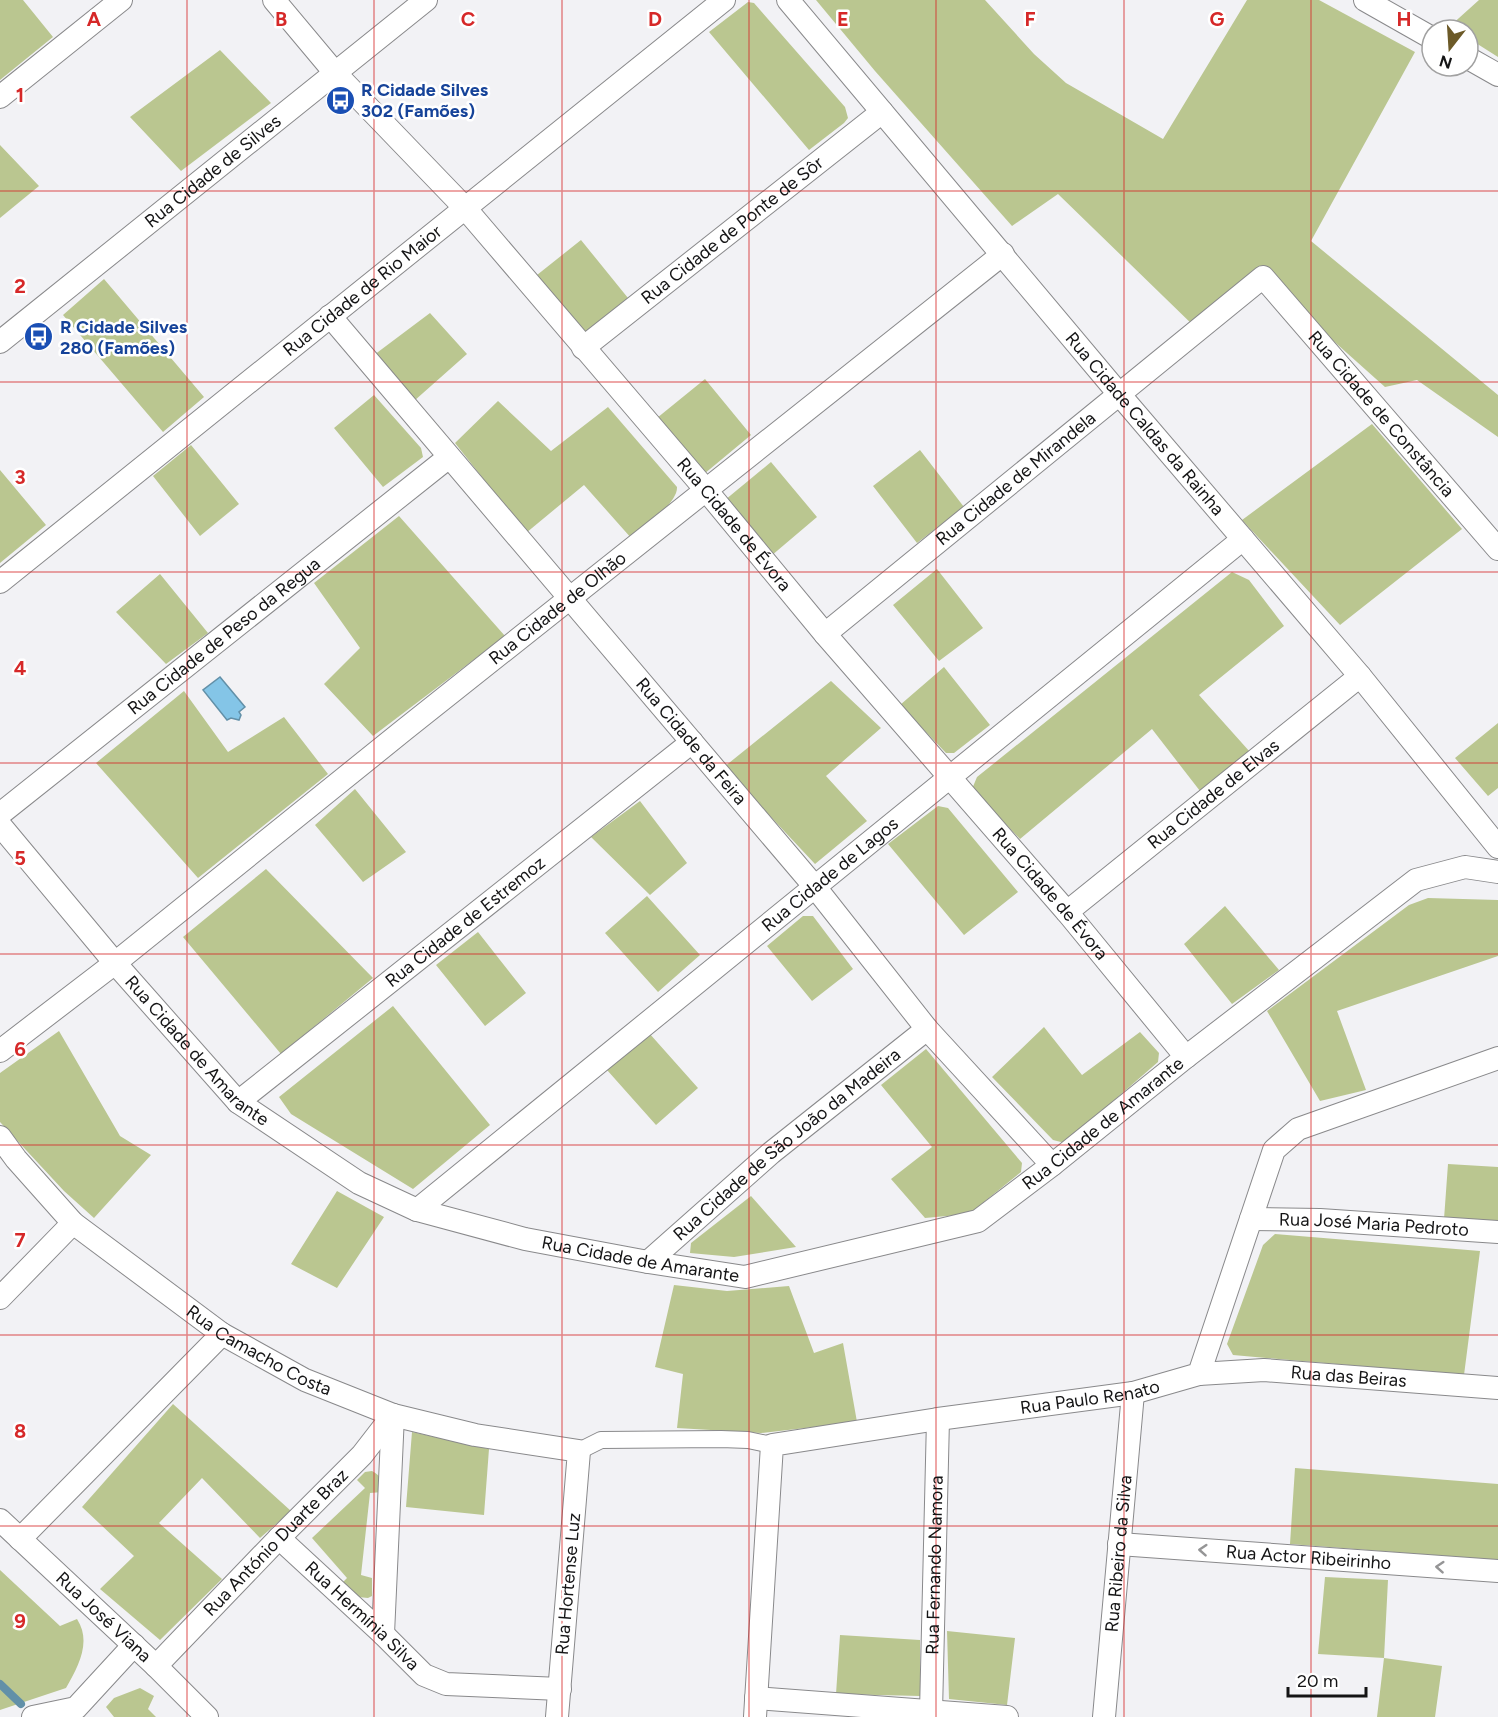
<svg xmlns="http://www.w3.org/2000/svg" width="1498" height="1717" font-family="Figtree,sans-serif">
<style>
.green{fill:#bac690}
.water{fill:#84c5e7;stroke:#6290a8;stroke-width:1.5}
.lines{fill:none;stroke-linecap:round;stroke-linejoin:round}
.stream{stroke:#6290a8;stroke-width:8}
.pedestrian-casing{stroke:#89898b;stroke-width:18}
.minor-casing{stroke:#89898b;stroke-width:24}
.pedestrian{stroke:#fff;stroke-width:16}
.minor{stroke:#fff;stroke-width:22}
.oneway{stroke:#959596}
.grid{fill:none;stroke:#d62828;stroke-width:1.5;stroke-opacity:0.55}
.labels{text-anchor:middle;stroke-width:5;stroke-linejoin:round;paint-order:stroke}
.transit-label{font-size:18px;font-weight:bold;fill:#164399;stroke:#fff;text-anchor:start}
.street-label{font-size:18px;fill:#141415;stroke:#fff}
.grid-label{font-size:20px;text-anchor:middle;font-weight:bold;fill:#d62828;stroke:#fff;stroke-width:5;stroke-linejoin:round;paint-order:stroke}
</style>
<rect width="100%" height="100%" fill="#f2f2f5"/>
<!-- green -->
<path class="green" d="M0,0H23L53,37L0,80Z
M816,0H985L1034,54L1066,83L1163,139L1247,0H1319L1415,52L1311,241L1498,395V437L1417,380L1385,387L1263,278L1198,330L1058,194L1012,226L875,71Z
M1479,0H1498V57L1468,38V30H1454L1449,27Z
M748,2L754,3L845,107L848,118L844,123L809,150L709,32Z
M220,50L271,103L181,171L130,117Z
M0,145L39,186L0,218Z
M581,240L628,298L584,333L537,275Z
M104,279L204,397L163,432L63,315Z
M430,313L467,354L414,401L374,355Z
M705,379L751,435L704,474L657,418Z
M374,395L421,448L423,457L383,487L334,428Z
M498,401L551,451L608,407L677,487C678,503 643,528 632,539L584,485L526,533L455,443Z
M1372,424L1462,529L1340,625L1242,520Z
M191,445L239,504L200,536L153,476Z
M920,450L964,507L917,543L873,486Z
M771,462L817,517L771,556L725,500Z
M0,470L46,525L0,563Z
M399,516L505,636L373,736L324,684L360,648L314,583Z
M937,569L983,628L939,661L893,605Z
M1232,572L1249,580L1284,626L1199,695L1250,752L1200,791L1152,729L1020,839L972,789L977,777Z
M160,574L208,633L166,664L116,612Z
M944,667L990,725L954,753H946L900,705Z
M831,681L881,728L826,776L867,821L815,864L724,767Z
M184,691L228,752L284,717L328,774L198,878L96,763Z
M1498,723V788L1488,796L1455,758Z
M355,789L406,852L363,882L315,825Z
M640,801L687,863L650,895L591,837Z
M938,806L948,808L1018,892L964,935L888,844Z
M266,869L373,978L281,1054L183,937Z
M647,896L700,955L658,992L605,933Z
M1428,898L1498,900V956L1337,1011L1366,1090L1320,1101L1267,1011L1409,905Z
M1225,906L1279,970L1232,1004L1184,944Z
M803,916H813L853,969L812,1001L767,946Z
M478,932L526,993L485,1026L436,965Z
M393,1006L490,1125L413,1189L291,1114L279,1097Z
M1044,1027L1082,1075L1140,1032L1159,1053L1158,1062L1065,1143L1053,1140L992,1077Z
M59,1031L120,1136L151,1155L94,1218L64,1191L0,1122V1073Z
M649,1033L698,1088L656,1125L607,1070Z
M926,1049L1022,1163L1021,1172L969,1214L925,1218L891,1179L932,1147L881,1085Z
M1448,1164L1498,1167V1224L1444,1219Z
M337,1191L384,1217L337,1288L291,1264Z
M751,1196L796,1247L734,1257L690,1253L691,1243Z
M1275,1234L1480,1251L1464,1375L1233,1355L1227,1344L1263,1245Z
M674,1285L727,1291L789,1286L814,1353L843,1343L857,1422L761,1433L677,1428L683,1374L655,1367Z
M173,1404L291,1511L260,1538L202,1478L159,1523L222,1579L160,1640L100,1589L134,1556L82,1507Z
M412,1432L489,1449L484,1515L406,1507Z
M1295,1468L1498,1484V1560L1290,1544Z
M372,1471C382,1476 382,1482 383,1492L370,1493L361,1575L372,1578V1596L368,1598L358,1597L341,1584L347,1578L312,1538L365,1488L357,1480L365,1472Z
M0,1570L60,1626L77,1619C92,1642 78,1667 66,1688L0,1710Z
M1325,1577L1388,1580L1384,1658L1442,1666L1435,1717H1377L1384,1658L1318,1654Z
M947,1631L1015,1638L1007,1705L949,1699Z
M840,1635L920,1640V1696L836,1694Z
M140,1688L154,1696L148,1709L156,1717H114L106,1707L114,1698Z"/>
<!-- water -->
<path class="water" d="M220,677L245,707L239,712L241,715L239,720L231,718L227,720L203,690Z"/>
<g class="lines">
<!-- stream -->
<path class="stream" d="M0,1684L21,1704"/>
<defs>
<path id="pedestrian" d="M579,1451L601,1440L721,1439L748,1440L772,1445"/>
<g id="minor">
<path id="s1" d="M274,0L336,74L465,208L706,490L825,634L1067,912L1186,1057"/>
<path id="s2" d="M788,0L1119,394L1360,676L1498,847"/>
<path d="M1365,0L1432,38"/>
<path d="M1468,58L1498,75"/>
<path d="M0,97L121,0"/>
<path id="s3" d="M330,316L815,887L927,1029L1052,1165"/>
<path id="s4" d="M0,342L426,0"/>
<path id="s5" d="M583,348L882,112"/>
<path id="s6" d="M0,582L724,0"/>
<path id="s7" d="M825,634L1263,277L1498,549"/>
<path id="s8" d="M0,814L449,457"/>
<path id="s9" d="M0,825L115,963L238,1102L359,1183L417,1210L525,1239L648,1262L745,1277L978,1221L1052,1165L1186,1057L1416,880L1465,867L1498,872"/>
<path id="s10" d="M1067,912L1360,676"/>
<path id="s11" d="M0,1051L115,963L404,730L1003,254"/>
<path id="s12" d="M238,1102L692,742"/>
<path id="s13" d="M0,1137L16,1159L73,1223L222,1334L305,1380L393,1415L475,1435L579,1451L557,1717"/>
<path id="s14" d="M417,1210L1243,539"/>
<path id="s15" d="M1251,1219L1320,1220L1498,1232"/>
<path id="s16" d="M648,1262L771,1153L927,1029"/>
<path d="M0,1298L73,1223"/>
<path id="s17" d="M1199,1374L1264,1370L1498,1388"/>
<path id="s18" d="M0,1520L156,1666L207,1717"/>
<path id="s19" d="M279,1538L383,1634L424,1675L446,1684L560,1689"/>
<path d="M20,1539L222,1334"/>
<path id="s20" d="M1119,1544L1498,1571"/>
<path d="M383,1634L393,1415"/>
<path id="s21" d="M156,1666L279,1538L362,1455L393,1415"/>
<path d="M756,1698L1007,1717"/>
<path id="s22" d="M931,1712L938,1419"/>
<path d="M33,1717L76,1708L134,1645"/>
<path id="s23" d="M755,1717L772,1445L938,1419L1133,1393L1199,1374L1274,1150L1298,1129L1498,1058"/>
<path id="s24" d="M1104,1717L1133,1393"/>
</g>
</defs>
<!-- pedestrian casing -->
<use href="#pedestrian" class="pedestrian-casing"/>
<!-- minor casing -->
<use href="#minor" class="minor-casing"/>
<!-- pedestrian -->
<use href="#pedestrian" class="pedestrian"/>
<!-- minor -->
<use href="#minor" class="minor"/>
</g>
<!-- one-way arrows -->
<defs><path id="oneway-chevron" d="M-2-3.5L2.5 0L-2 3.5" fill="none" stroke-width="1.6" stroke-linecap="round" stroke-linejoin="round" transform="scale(1.5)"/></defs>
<g class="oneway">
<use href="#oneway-chevron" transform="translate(1203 1550) rotate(-176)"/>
<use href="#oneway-chevron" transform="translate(1440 1567) rotate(-176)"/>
</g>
<!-- grid -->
<path class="grid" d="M187,0V1717M374,0V1717M562,0V1717M749,0V1717M936,0V1717M1124,0V1717M1311,0V1717M0,191H1498M0,382H1498M0,572H1498M0,763H1498M0,954H1498M0,1145H1498M0,1335H1498M0,1526H1498"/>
<!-- icons -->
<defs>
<symbol id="bus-disc" viewBox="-11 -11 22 22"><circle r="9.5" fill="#1a4fb4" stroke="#fff"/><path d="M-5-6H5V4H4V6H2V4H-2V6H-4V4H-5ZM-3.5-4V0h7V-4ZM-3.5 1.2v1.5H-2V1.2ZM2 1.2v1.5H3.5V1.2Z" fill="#fff"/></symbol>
</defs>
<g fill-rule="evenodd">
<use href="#bus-disc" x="324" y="84" width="33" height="33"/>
<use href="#bus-disc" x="22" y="320" width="33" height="33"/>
</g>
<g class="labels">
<!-- transit labels -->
<g class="transit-label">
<text x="361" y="96">R Cidade Silves<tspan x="361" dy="21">302 (Famões)</tspan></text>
<text x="60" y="333">R Cidade Silves<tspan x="60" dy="21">280 (Famões)</tspan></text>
</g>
<!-- street labels -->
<g class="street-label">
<text dy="6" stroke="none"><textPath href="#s4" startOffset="273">Rua Cidade de Silves</textPath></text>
<text dy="6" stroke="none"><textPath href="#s5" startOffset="190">Rua Cidade de Ponte de Sôr</textPath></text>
<text dy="6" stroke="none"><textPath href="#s6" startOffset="465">Rua Cidade de Rio Maior</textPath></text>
<text dy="6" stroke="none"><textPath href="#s7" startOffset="746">Rua Cidade de Constância</textPath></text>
<text dy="6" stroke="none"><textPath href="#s2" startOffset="554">Rua Cidade Caldas da Rainha</textPath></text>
<text dy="6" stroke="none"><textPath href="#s7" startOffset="246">Rua Cidade de Mirandela</textPath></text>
<text dy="6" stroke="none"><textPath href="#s1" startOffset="698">Rua Cidade de Évora</textPath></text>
<text dy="6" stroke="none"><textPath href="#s11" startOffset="712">Rua Cidade de Olhão</textPath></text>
<text dy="6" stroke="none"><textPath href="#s8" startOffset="286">Rua Cidade de Peso da Regua</textPath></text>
<text dy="6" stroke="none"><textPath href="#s3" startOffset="558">Rua Cidade da Feira</textPath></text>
<text dy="6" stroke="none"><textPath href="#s10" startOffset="188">Rua Cidade de Elvas</textPath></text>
<text dy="6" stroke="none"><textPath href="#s14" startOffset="532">Rua Cidade de Lagos</textPath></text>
<text dy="6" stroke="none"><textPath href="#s1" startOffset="1184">Rua Cidade de Évora</textPath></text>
<text dy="6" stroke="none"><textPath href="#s12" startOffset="290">Rua Cidade de Estremoz</textPath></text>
<text dy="6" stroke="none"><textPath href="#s9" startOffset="300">Rua Cidade de Amarante</textPath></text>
<text dy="6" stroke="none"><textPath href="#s9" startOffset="1308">Rua Cidade de Amarante</textPath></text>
<text dy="6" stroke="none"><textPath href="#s16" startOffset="182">Rua Cidade de São João da Madeira</textPath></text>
<text dy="6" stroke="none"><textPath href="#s15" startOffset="123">Rua José Maria Pedroto</textPath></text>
<text dy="6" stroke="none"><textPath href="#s9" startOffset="804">Rua Cidade de Amarante</textPath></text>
<text dy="6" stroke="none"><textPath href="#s13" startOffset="339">Rua Camacho Costa</textPath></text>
<text dy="6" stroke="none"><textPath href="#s17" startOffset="150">Rua das Beiras</textPath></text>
<text dy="6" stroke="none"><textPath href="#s23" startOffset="594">Rua Paulo Renato</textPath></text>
<text dy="6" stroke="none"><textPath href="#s21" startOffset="172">Rua António Duarte Braz</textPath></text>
<text dy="6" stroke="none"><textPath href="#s24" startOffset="164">Rua Ribeiro da Silva</textPath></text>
<text dy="6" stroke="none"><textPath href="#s20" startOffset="190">Rua Actor Ribeirinho</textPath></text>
<text dy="6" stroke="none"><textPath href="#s22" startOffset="147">Rua Fernando Namora</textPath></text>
<text transform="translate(568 1584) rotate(-85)" y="6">Rua Hortense Luz</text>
<text dy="6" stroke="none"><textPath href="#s19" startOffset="114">Rua Hermínia Silva</textPath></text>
<text dy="6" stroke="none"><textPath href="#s18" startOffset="142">Rua José Viana</textPath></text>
</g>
</g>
<g class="grid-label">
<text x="94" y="26">A</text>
<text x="281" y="26">B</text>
<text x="468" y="26">C</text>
<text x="655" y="26">D</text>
<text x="843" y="26">E</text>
<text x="1030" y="26">F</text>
<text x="1217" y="26">G</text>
<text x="1404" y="26">H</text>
<text x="20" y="102">1</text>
<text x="20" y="293">2</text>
<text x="20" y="484">3</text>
<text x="20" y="675">4</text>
<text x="20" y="865">5</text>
<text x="20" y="1056">6</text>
<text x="20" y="1247">7</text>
<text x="20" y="1438">8</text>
<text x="20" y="1628">9</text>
</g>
<!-- north arrow -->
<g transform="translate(1450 48) rotate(197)"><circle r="28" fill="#ffffff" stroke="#a1a1a1" stroke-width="1.5"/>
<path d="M0-4.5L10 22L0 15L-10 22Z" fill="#6c5a28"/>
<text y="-9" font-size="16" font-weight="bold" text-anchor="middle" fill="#141415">N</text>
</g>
<!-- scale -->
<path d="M1288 1687v9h78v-9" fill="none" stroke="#141415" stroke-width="3"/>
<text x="1297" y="1687" font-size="18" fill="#141415" stroke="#ffffff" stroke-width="4.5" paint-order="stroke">20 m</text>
</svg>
